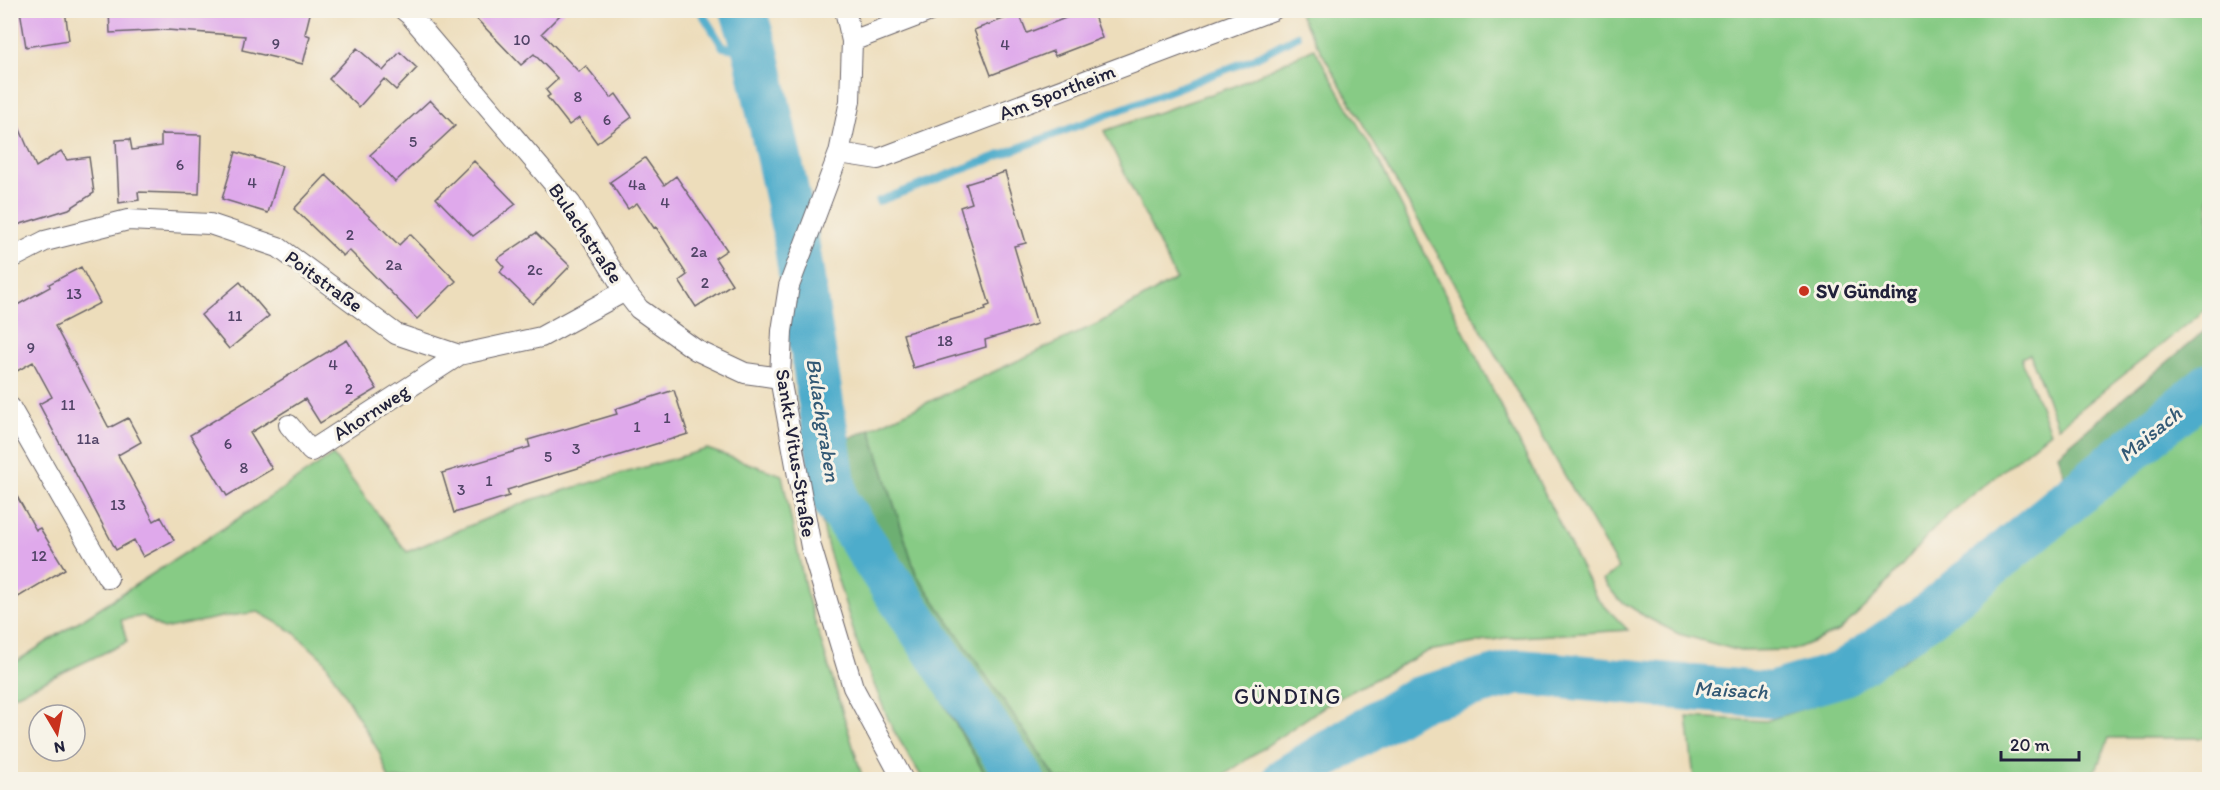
<svg xmlns="http://www.w3.org/2000/svg" width="2220" height="790" font-family="Itim,sans-serif">
<style>
.green{fill:#87cb85;stroke:#547660;stroke-width:1.5}
.forest{fill:#6daf72;stroke:#486856;stroke-width:1.5}
.lines{fill:none;stroke-linecap:round;stroke-linejoin:round}
.stream{stroke:#4daccb;stroke-width:8}
.river{stroke:#4daccb;stroke-width:46}
.building{fill:#dfa9eb}
.street-casing{stroke:#696368;stroke-width:22}
.street{stroke:#fff;stroke-width:20}
.poi-dot{fill:#c8321e;stroke:#f7f3e8;stroke-width:2}
.labels{text-anchor:middle;stroke-width:6;stroke-linejoin:round;paint-order:stroke}
.number-label{font-size:16px;fill:#514467}
.street-label{font-size:20px;fill:#22223b;stroke:#f7f3e8}
.poi-label{font-size:20px;font-weight:bold;fill:#22223b;stroke:#f7f3e8;text-anchor:start}
.water-label{font-size:21px;font-style:italic;fill:#335975;stroke:#f7f3e8}
.quarter-label{font-size:22px;letter-spacing:1.5px;fill:#22223b;stroke:#f7f3e8}
</style>
<rect width="100%" height="100%" fill="#f7f3e8"/>
<filter id="ink" filterUnits="userSpaceOnUse"><feTurbulence type="fractalNoise" baseFrequency=".0167" numOctaves="2"/><feDisplacementMap in="SourceGraphic" scale="12" xChannelSelector="R" yChannelSelector="G"/><feConvolveMatrix kernelMatrix="1 2 1 2 8 2 1 2 1" color-interpolation-filters="sRGB"/></filter>
<filter id="wash" filterUnits="userSpaceOnUse"><feTurbulence type="fractalNoise" baseFrequency=".008" numOctaves="4" result="noise"/><feDisplacementMap in="SourceGraphic" scale="24" xChannelSelector="R" yChannelSelector="G"/><feGaussianBlur stdDeviation="1.35" result="paint"/><feColorMatrix in="noise" values="0 0 0 0 0 0 0 0 0 0 0 0 0 0 0 0 0 1.4 0 .05"/><feComposite in="paint" operator="in"/></filter>
<g filter="url(#wash)">
<rect width="100%" height="100%" fill="#edddbb"/>
<!-- green -->
<path class="green" d="M1298,11H2209V307L2058,427L2030,354L2021,358L2050,432L1948,515L1927,536L1873,599L1839,631L1793,650L1740,651L1679,634L1646,617L1618,599L1603,580L1618,568Z
M1314,48L1381,165L1596,597L1628,630L1504,638L1428,651L1328,704L1218,779H1057L916,574L870,429L1099,323L1176,279L1104,131L1235,86Z
M2209,405V738H2109L2092,779H1694L1687,717L1766,721L1835,698L1903,661L2033,556Z
M707,449L782,475L806,592L863,779H389L379,752L324,660L292,631L258,612L222,617L163,629L143,616L121,620L127,642L11,697V665L230,524L333,455L407,552L531,500Z
M819,451L835,524L906,639L988,779H923L892,728L858,646L828,548L807,459Z"/>
<!-- forest -->
<path class="forest" d="M2209,327V362L2108,447L2065,478L2058,454Z
M870,429L916,574L1057,779H988L906,639L835,524L819,451Z"/>
<g class="lines">
<!-- stream -->
<path class="stream" d="M700,10L723,47L756,52
M879,201L1251,60L1297,36"/>
<!-- river -->
<path class="river" d="M743,10L756,52L795,233L836,502L1022,780
M1285,780L1416,700L1519,672L1770,695L1842,674L1929,615L2210,385"/>
</g>
<g id="blocks">
<!-- building -->
<path class="building" d="M20,10H65L69,40L26,47Z
M109,10H311L305,34L310,36L303,64L242,50L245,36L167,30L110,33Z
M468,10H565L542,33L579,72L586,66L611,98L616,94L632,117L597,143L579,118L569,125L547,97L550,95L546,90L558,79L534,54L521,65Z
M1086,10H1092L1102,38L1055,56L1053,51L991,75L974,30L1019,13L1027,33Z
M357,48L383,71L400,52L417,68L396,90L384,79L359,107L329,79Z
M430,100L455,126L395,182L370,155Z
M10,106L36,167L61,151L67,160L89,157L94,193L69,209L14,226L10,215Z
M161,134L201,135L199,194L138,192L139,200L119,203L116,140L130,139L132,150L161,146Z
M236,152L282,166L268,213L222,199Z
M645,158L664,185L676,176L727,250L715,258L732,284L696,307L679,281L687,275L656,227L654,228L637,203L628,209L610,182Z
M474,161L516,204L473,236L436,198Z
M1005,172L1026,243L1014,246L1037,324L985,340L986,347L913,368L903,334L986,310L985,307L990,305L960,207L972,203L966,184Z
M326,175L399,245L410,234L456,281L417,319L349,250L343,256L294,209Z
M536,233L570,266L533,304L500,272L504,267L497,259Z
M81,267L100,303L55,326L109,428L128,418L141,442L118,455L154,521L161,517L174,540L143,557L134,540L116,550L39,404L52,397L33,362L10,375V309L50,287L49,284Z
M240,282L269,316L229,349L201,315Z
M347,340L377,389L320,423L305,399L250,433L272,469L227,496L190,435Z
M674,390L688,434L507,490L509,496L454,513L442,473L530,447L528,440L617,414L615,409Z
M10,484L36,530L40,528L65,569L10,602Z"/>
</g>
</g>
<g filter="url(#ink)">
<use href="#blocks" fill-opacity="0" stroke="#696368" stroke-width="1.5"/>
<g class="lines">
<defs>
<path id="street" d="M404,10L410,15L571,204L625,291L639,309L696,350L745,373L780,378
M845,10L852,41L850,101L839,153L789,286L782,331L780,378L811,547L853,687L903,780
M852,41L933,10
M839,153L878,159L1273,10
M10,259L45,241L128,220L210,224L278,247L396,334L459,355L541,337L625,291
M10,407L108,578
M289,425L311,451L459,355"/>
</defs>
<!-- street casing -->
<use href="#street" class="street-casing"/>
<!-- street -->
<use href="#street" class="street"/>
</g>
</g>
<!-- markers -->
<circle class="poi-dot" cx="1804" cy="291" r="6"/>
<g class="labels">
<!-- number labels -->
<g class="number-label">
<text x="522" y="45">10</text>
<text x="276" y="49">9</text>
<text x="1005" y="50">4</text>
<text x="578" y="102">8</text>
<text x="607" y="125">6</text>
<text x="413" y="147">5</text>
<text x="180" y="170">6</text>
<text x="252" y="188">4</text>
<text x="637" y="190">4a</text>
<text x="665" y="208">4</text>
<text x="350" y="240">2</text>
<text x="699" y="257">2a</text>
<text x="394" y="270">2a</text>
<text x="535" y="275">2c</text>
<text x="705" y="288">2</text>
<text x="74" y="299">13</text>
<text x="235" y="321">11</text>
<text x="945" y="346">18</text>
<text x="31" y="353">9</text>
<text x="333" y="370">4</text>
<text x="349" y="394">2</text>
<text x="68" y="410">11</text>
<text x="667" y="423">1</text>
<text x="637" y="432">1</text>
<text x="88" y="444">11a</text>
<text x="228" y="449">6</text>
<text x="576" y="454">3</text>
<text x="548" y="462">5</text>
<text x="244" y="473">8</text>
<text x="489" y="486">1</text>
<text x="461" y="495">3</text>
<text x="118" y="510">13</text>
<text x="39" y="561">12</text>
</g>
<!-- street labels -->
<g class="street-label">
<text transform="translate(1057 92) rotate(-21)" y="7">Am Sportheim</text>
<text transform="translate(586 233) rotate(56)" y="7">Bulachstraße</text>
<text transform="translate(324 281) rotate(36)" y="7">Poitstraße</text>
<text transform="translate(371 412) rotate(-33)" y="7">Ahornweg</text>
<text transform="translate(796 453) rotate(81)" y="7">Sankt-Vitus-Straße</text>
</g>
<!-- poi labels -->
<g class="poi-label">
<text x="1816" y="298">SV Günding</text>
</g>
<!-- water labels -->
<g class="water-label">
<text transform="translate(823 420) rotate(81)" y="7">Bulachgraben</text>
<text transform="translate(2150 434) rotate(-39)" y="7">Maisach</text>
<text transform="translate(1731 690) rotate(3)" y="7">Maisach</text>
</g>
<!-- quarter labels -->
<g class="quarter-label">
<text x="1288" y="704">GÜNDING</text>
</g>
</g>
<!-- margin -->
<rect width="2220" height="790" fill="none" stroke="#f7f3e8" stroke-width="36"/>
<!-- north arrow -->
<g transform="translate(57 733) rotate(170)"><circle r="28" fill="#f7f3e8" stroke="#a29fa3" stroke-width="1.5"/>
<path d="M0-4.5L10 22L0 15L-10 22Z" fill="#c8321e"/>
<text y="-9" font-size="16" font-weight="bold" text-anchor="middle" fill="#22223b">N</text>
</g>
<!-- scale -->
<path d="M2001 751v9h78v-9" fill="none" stroke="#22223b" stroke-width="3"/>
<text x="2010" y="751" font-size="18" fill="#22223b" stroke="#f7f3e8" stroke-width="4.5" paint-order="stroke">20 m</text>
</svg>
